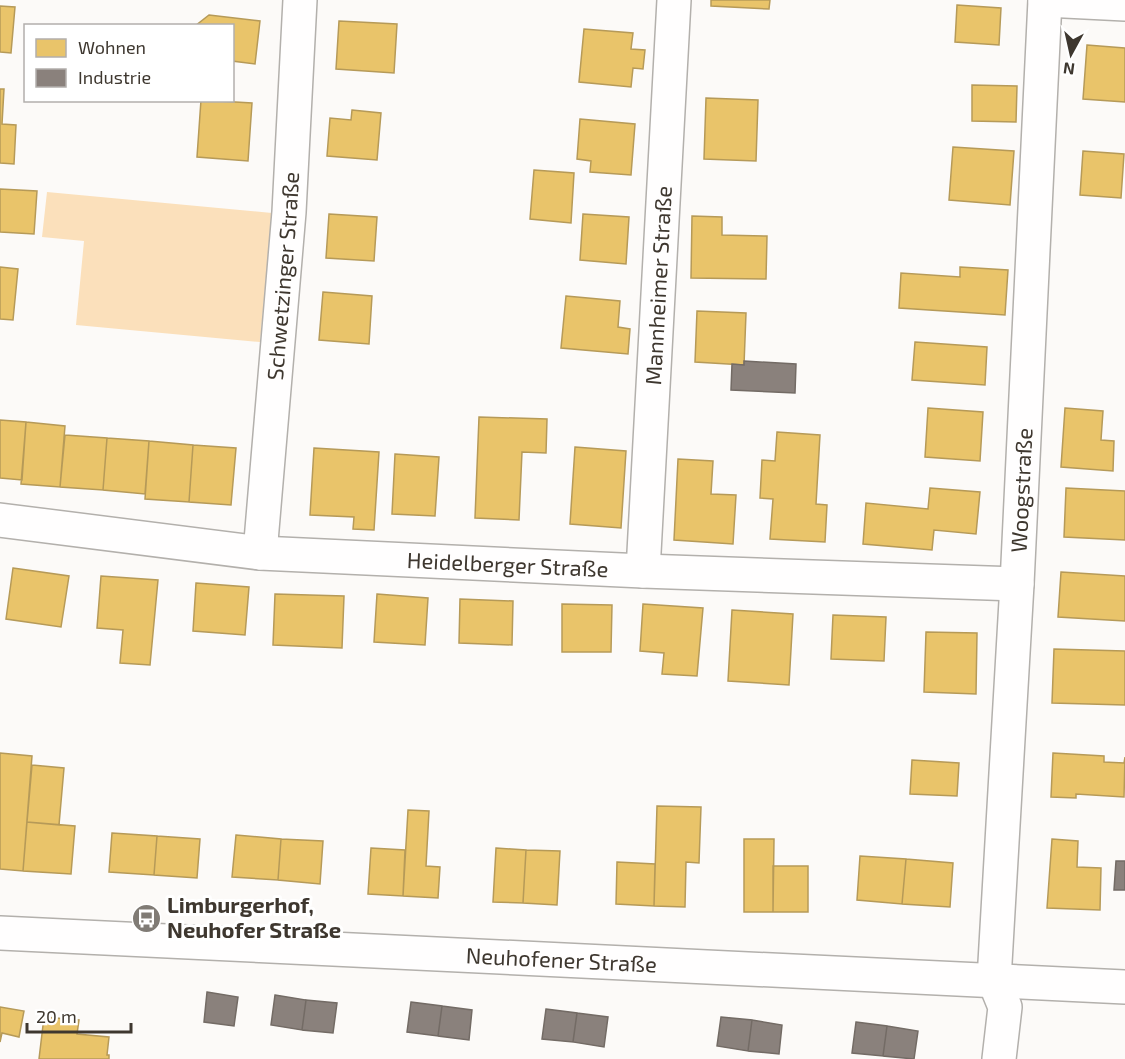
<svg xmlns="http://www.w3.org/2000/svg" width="1125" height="1059" font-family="'Exo 2',sans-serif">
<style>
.green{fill:#fbe0bb}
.homes{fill:#e9c46a;stroke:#b69a58;stroke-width:1.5}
.industry{fill:#8a817c;stroke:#736b65;stroke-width:1.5}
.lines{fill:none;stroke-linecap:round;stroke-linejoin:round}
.street-casing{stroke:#b3b0ac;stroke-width:36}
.street{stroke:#fffefe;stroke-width:33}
.labels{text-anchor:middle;stroke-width:6;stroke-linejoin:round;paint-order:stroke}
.street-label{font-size:22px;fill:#3e372f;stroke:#fff}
.poi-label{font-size:22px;font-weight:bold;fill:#3e372f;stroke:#fff;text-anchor:start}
</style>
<rect width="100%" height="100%" fill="#fcfaf8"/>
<!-- green -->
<path class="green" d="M47,192L272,213L260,342L76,325L84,241L42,237Z"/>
<!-- homes -->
<path class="homes" d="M711,0H770L769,9L711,6Z
M957,5L1001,8L999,45L955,42Z
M0,6L15,7L11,53L0,52Z
M209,15L260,21L255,64L232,61V26H195Z
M339,21L397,24L394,73L336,69Z
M584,29L633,33L631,49L645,50L643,69L633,68L631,87L579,82Z
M1087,45L1125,48V102L1083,99Z
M972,85L1017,86L1016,122L972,121Z
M0,89H4L2,124L16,125L14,164L0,163Z
M706,98L758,100L756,161L704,159Z
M201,100L252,103L248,161L197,157Z
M352,110L381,113L377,160L327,156L330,118L351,120Z
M580,119L635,124L631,175L590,172L591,161L577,159Z
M953,147L1014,151L1010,205L949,200Z
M1083,151L1124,154L1121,198L1080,195Z
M534,170L574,173L571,223L530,219Z
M0,189L37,191L34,234L0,232Z
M329,214L377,217L374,261L326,258Z
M583,214L629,217L626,264L580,260Z
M692,216L722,217V235L767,236L766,279L691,278Z
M0,267L18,269L13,320L0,319Z
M960,267L1008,270L1005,315L899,308L901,273L960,277Z
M323,292L372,296L369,344L319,340Z
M566,296L620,301L618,327L630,329L628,354L561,348Z
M697,311L746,313L744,365L695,362Z
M915,342L987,347L985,385L912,380Z
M928,408L983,412L980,461L925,457Z
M1065,408L1103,411L1101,440L1114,441L1113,471L1061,467Z
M479,417L547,419L546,453L522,452L519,520L475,518Z
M0,420L26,422L22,480L0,478Z
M26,422L65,426L60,487L21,484Z
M777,432L820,435L816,504L827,505L825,542L770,539L773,499L760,498L762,460L775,461Z
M65,435L107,438L103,490L60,487Z
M107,438L149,441L145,494L103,490Z
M149,441L193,445L189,502L145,499Z
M193,445L236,448L231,505L189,502Z
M575,447L626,451L621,528L570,524Z
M314,448L379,452L374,530L353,529L354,517L310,515Z
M395,454L439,457L435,516L392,514Z
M678,459L713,461L711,494L736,495L733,544L674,540Z
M930,488L980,492L976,534L934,530L932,550L863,544L866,503L928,509Z
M1066,488L1125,491V540L1064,537Z
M13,568L69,576L61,627L6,619Z
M1061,572L1125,576V621L1058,617Z
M101,576L158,580L150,665L120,663L123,630L97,628Z
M196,583L249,587L245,635L193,631Z
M275,594L344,596L342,648L273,645Z
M377,594L428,598L425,645L374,642Z
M460,599L513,601L512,645L459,643Z
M562,604L612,605L611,652H562Z
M643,604L703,608L697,676L662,674L664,653L640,651Z
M732,610L793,614L789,685L728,681Z
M833,615L886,617L884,661L831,659Z
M926,632L977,633L976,694L924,692Z
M1054,649L1125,651V705L1052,703Z
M0,753L32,756L23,871L0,869Z
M1053,753L1104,756V762L1124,763L1125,757L1124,797L1076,794V798L1051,797Z
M912,760L959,763L957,796L910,794Z
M32,765L64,768L59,825L27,822Z
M657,806L701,807L699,863L686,862L685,907L654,906Z
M408,810L429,811L426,866L440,867L438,898L403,896Z
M27,822L75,826L71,874L23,871Z
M112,833L157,836L154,875L109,872Z
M236,835L281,839L278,880L232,877Z
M157,836L200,839L197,878L154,875Z
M281,839L323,841L320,884L278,880Z
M744,839H774L773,912H744Z
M1052,839L1078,841L1077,867L1101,868L1100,910L1047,908Z
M371,848L405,850L403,896L368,894Z
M496,848L526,850L523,903L493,902Z
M526,850L560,851L557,905L523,903Z
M860,856L906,859L902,904L857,900Z
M906,859L953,863L950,907L902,904Z
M617,862L655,864L654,906L616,904Z
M773,866H808V912H773Z
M0,1007L24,1011L19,1037L2,1033L0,1042Z
M44,1017L79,1020L77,1034L109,1037L107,1055H109V1059H39Z"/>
<!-- industry -->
<path class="industry" d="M744,361L796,364L795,393L731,390L732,364L744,365Z
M1116,861H1125V890H1114Z
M207,992L238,997L234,1026L204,1022Z
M275,995L306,1000L302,1030L271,1025Z
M306,1000L337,1003L333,1033L302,1030Z
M411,1002L442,1006L438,1036L407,1032Z
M442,1006L472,1010L469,1040L438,1036Z
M546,1009L577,1013L573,1042L542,1039Z
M577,1013L608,1017L604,1047L573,1042Z
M721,1017L752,1020L748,1051L717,1046Z
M752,1020L782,1025L779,1054L748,1051Z
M856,1022L887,1026L883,1056L852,1053Z
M887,1026L918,1031L914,1059L883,1056Z"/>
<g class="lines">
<defs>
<g id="street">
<path d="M1045,0L1125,4"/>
<path id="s1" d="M0,520L260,553L643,571L1017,584"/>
<path id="s2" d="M260,553L289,212L300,0"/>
<path id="s3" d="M643,571L674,0"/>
<path id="s4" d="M0,933L1125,987"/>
<path id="s5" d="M999,1059L1005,1007L994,980L1017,584L1045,0"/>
</g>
</defs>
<!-- street casing -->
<use href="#street" class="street-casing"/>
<!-- street -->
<use href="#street" class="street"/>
</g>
<!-- icons -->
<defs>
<symbol id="bus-disc" viewBox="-11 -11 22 22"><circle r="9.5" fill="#807b75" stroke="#fff"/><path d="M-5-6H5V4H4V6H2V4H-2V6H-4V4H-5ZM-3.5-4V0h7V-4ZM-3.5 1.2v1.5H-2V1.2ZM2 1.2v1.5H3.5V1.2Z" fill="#fff"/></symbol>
</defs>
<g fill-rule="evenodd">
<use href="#bus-disc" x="130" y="902" width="33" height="33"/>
</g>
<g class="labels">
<!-- street labels -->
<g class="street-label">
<text dy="8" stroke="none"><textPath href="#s2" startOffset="278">Schwetzinger Straße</textPath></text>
<text dy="8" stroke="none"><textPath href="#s3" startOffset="286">Mannheimer Straße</textPath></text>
<text dy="8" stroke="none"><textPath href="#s5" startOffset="572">Woogstraße</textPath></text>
<text dy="8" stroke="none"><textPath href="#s1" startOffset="510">Heidelberger Straße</textPath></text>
<text dy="8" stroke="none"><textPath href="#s4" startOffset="562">Neuhofener Straße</textPath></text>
</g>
<!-- poi labels -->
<g class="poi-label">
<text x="167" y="913">Limburgerhof,<tspan x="167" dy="25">Neuhofer Straße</tspan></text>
</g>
</g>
<!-- legend -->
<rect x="24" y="24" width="210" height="78" fill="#ffffff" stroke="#b2afac" stroke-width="1.5"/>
<rect x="36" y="39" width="30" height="18" fill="#e9c46a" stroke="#b2afac" stroke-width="1.5"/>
<text x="78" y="54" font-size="18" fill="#3e372f">Wohnen</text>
<rect x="36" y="69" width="30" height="18" fill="#8a817c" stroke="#b2afac" stroke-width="1.5"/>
<text x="78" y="84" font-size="18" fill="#3e372f">Industrie</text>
<!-- north arrow -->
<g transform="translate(1071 54) rotate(188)" stroke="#ffffff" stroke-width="4.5" paint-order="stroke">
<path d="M0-4.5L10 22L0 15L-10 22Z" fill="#3e372f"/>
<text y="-9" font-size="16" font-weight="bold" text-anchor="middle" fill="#3e372f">N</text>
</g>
<!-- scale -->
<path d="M27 1023v9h104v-9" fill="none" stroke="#3e372f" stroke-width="3"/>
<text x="36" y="1023" font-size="18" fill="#3e372f" stroke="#ffffff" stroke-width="4.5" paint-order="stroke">20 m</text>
</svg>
